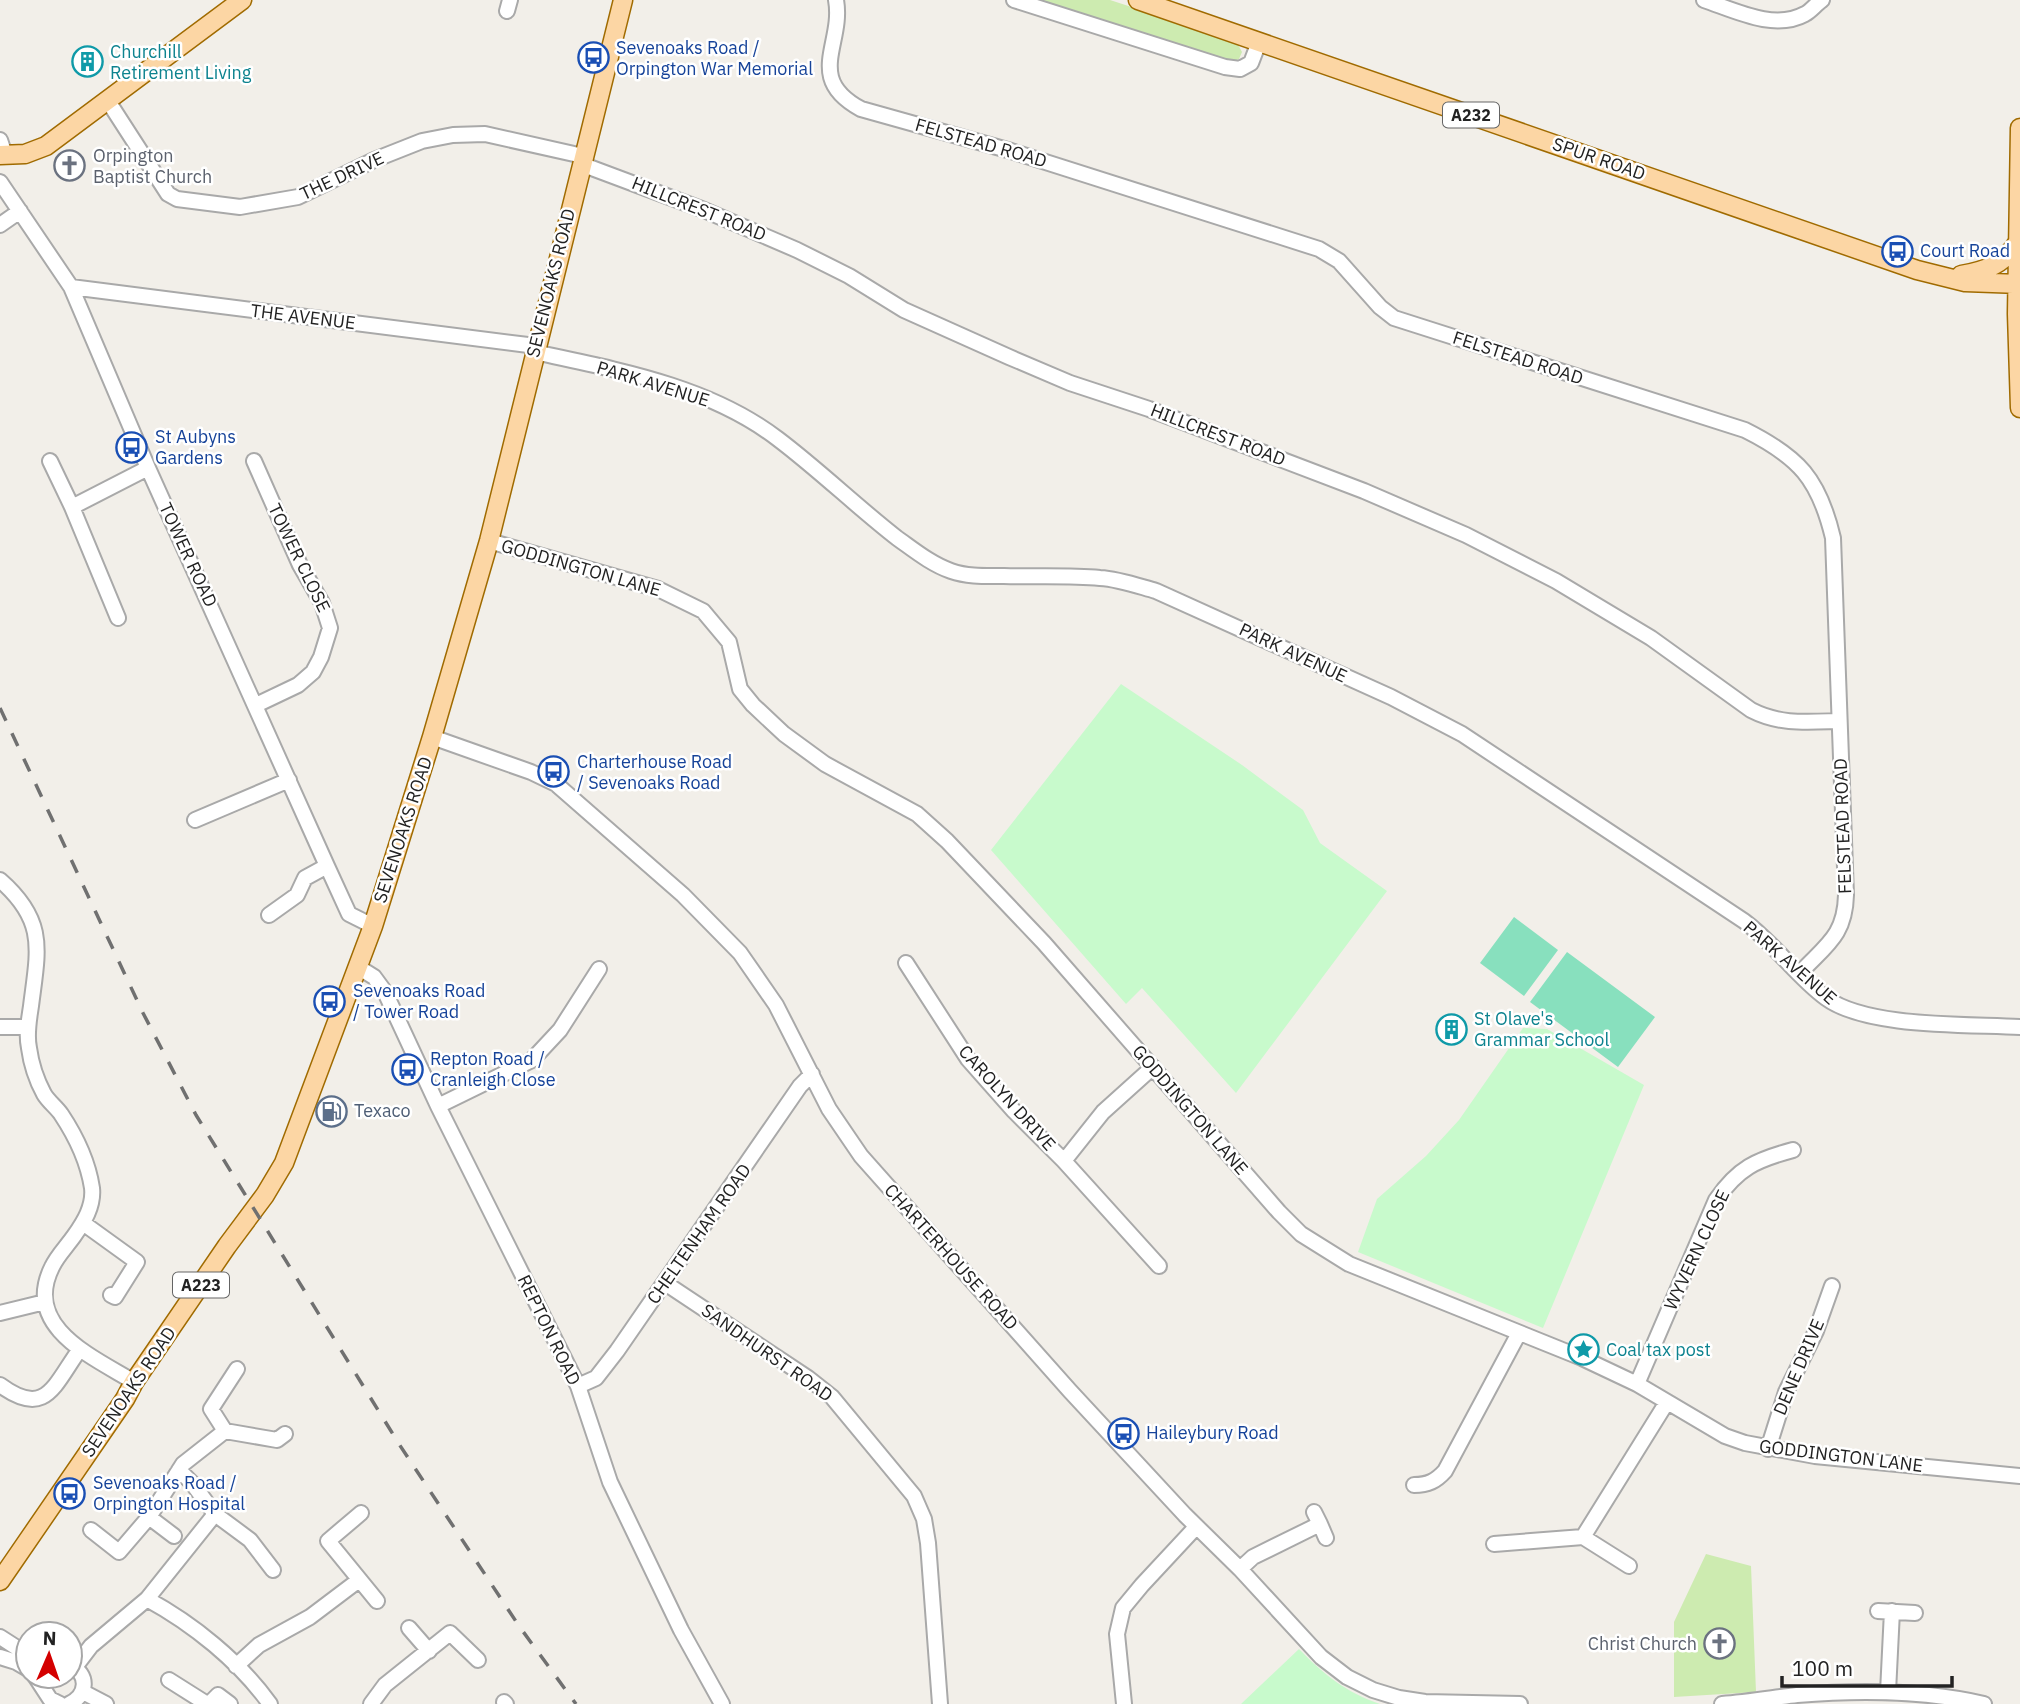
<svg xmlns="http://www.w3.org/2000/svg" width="2020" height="1704" font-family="'IBM Plex Sans',sans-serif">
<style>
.grass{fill:#cdebb0}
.park{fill:#c8facc}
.pitch{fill:#88e0be}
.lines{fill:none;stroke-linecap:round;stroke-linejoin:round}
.minor-casing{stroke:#a9a9a9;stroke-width:18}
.major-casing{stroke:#a06b00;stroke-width:21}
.minor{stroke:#fff;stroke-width:14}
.major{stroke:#fcd6a4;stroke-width:18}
.rail{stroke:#707070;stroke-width:3.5;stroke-dasharray:14 14;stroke-linecap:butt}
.labels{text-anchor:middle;stroke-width:5;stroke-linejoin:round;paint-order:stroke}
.shield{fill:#fff;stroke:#646464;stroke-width:2}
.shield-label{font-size:16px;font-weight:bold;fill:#222}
.transit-label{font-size:18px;fill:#164399;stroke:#fff;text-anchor:start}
.culture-label{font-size:18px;fill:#0d838f;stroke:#fff;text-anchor:start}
.street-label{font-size:18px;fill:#222;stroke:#fff}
.worship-label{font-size:18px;fill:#5b616d;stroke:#fff;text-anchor:start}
.service-label{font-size:18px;fill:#4e5e75;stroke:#fff;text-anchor:start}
</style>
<rect width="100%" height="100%" fill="#f2efe9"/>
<!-- grass -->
<path class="grass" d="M1030,0H1110L1236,41L1242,52L1239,59L1230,63Z
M1706,1554L1751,1566L1756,1692L1674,1697V1622Z"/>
<!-- park -->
<path class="park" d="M1121,684L1242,765L1303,810L1320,843L1387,891L1236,1093L1142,988L1126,1004L991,850Z
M1523,1028L1547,1029L1644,1085L1543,1328L1358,1252L1377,1199L1426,1156L1459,1120Z
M1299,1649C1323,1674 1347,1693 1380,1704H1241Z"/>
<!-- pitch -->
<path class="pitch" d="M1514,917L1558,950L1524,996L1480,963Z
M1567,952L1655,1017L1618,1067L1530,1002Z"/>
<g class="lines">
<defs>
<path id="minor" d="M836,0C844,44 804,78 861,109L1011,151L1319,249L1339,261L1380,307L1394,318L1745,430C1799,457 1819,479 1833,538L1846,895C1845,936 1826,945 1800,973
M1014,0L1225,67L1240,69L1251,63L1259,42
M1704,0C1734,10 1774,31 1805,14C1811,11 1816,4 1822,0
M507,11L510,0
M108,101L168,194L177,199L240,207L298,197L374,160L422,141L453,135L485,134L583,156
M0,140L5,155
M581,164L704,210L797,250L849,276L904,310L1009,357L1070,383L1149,409L1364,491L1466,535L1556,581L1651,638L1751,710C1780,725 1807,722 1839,721
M0,182L71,287L148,468L327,866L349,914L373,926
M0,225L20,211
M71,287L536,346
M534,352C618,370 709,386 778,439C819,470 856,506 897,538C914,550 931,564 951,571C968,577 986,576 1004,576C1035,577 1068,575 1100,578C1119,579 1138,586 1156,591L1391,697L1462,734L1744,921C1775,944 1797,977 1826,998C1867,1028 1968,1024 2020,1027
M50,461L72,507L118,618
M254,461L300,565L322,603L330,628L321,657L313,672L298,685L256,705
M72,507L148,468
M489,541L658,589L703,611L729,642L740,689L753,705L784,734L825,764L917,814L947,841L1044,943L1279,1212L1301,1234L1349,1264L1582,1358L1637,1384L1725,1436L1745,1443L1815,1456L2020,1476
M432,737L531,772L556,784L683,895L740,953L776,1005L829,1109L861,1156L1070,1391L1185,1515L1240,1569L1321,1657L1347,1677L1373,1690L1399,1698L1425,1702L1520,1704
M195,820L289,780
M0,880C47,921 38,950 31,1006C29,1020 26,1034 29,1048C31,1063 37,1081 44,1094C48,1101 56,1107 61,1114C75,1135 88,1162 92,1188C94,1206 84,1222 74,1236C67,1246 57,1256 52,1267C22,1327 93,1357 134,1382
M269,915L297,895L305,878L327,866
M906,963L968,1059L1014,1111L1064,1161
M358,967L374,977L385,992L438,1106L578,1386L610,1482L681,1630L722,1704
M0,1027H28
M1153,1067L1103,1112L1064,1161L1159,1266
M438,1106L532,1060L560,1030L599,969
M83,1223L137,1262L115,1297L111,1295
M665,1283L808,1378L832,1397L914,1496L924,1519L928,1543L940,1704
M0,1313L45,1302
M1637,1384L1716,1200C1738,1168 1756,1160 1793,1150
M0,1385C46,1419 54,1385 80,1349
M578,1386L596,1378L617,1351L800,1086L812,1074
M225,1431L211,1409L237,1369
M1768,1449L1786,1392L1816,1331L1832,1286
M179,1470L192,1483L215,1514
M1414,1485C1428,1485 1436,1481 1445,1471L1519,1333
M361,1513L328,1541L377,1601
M149,1517L183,1464L225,1431L277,1440L285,1434
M1320,1524L1326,1538
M91,1530L119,1552L149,1517L174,1536
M1494,1544L1583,1537
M1629,1566L1583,1537L1667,1402
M1240,1569L1253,1557L1320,1524L1314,1512
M147,1599L215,1514L250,1540L273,1570
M1878,1611L1915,1613
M409,1628L429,1651
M0,1637L28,1655
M0,1657L16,1662L28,1669
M236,1666L259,1645L310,1617L359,1580
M75,1667L91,1646L147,1599C193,1624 239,1661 270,1704
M35,1676L50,1699L60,1704
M169,1680L207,1704
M83,1692L106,1704
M1888,1692L1892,1611
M504,1702L506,1704
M69,1704C88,1695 89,1674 70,1665
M209,1704L218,1695L230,1704
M371,1704L385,1685L450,1633L478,1660
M1124,1704L1117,1634L1123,1608L1142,1585L1196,1527
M1722,1704C1747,1702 1772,1698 1797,1695C1859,1690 1923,1690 1984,1704"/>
<path id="major" d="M1138,0L1917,270L1965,282L2020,284
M2020,128L2017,314L2020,408
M0,155L25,154L46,146L242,0
M1961,275C1986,271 2004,264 2018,242
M0,1581L125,1399L134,1382L227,1246L265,1195L284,1163L373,926L432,737L489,541L623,0"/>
</defs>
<!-- minor casing -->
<use href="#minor" class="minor-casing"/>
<!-- major casing -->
<use href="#major" class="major-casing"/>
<!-- minor -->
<use href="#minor" class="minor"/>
<!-- major -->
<use href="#major" class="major"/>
<!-- rail -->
<path class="rail" d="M0,708L143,1013L196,1115L399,1444L519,1626L576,1704"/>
</g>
<!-- icons -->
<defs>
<symbol id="bus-ring" viewBox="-11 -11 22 22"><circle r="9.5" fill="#fff" stroke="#1a4fb4" stroke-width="1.5"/><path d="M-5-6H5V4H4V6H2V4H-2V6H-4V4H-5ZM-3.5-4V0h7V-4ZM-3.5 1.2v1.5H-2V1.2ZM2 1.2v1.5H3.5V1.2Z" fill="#1a4fb4"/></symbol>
<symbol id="building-ring" viewBox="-11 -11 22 22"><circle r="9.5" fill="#fff" stroke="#0f9aa8" stroke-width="1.5"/><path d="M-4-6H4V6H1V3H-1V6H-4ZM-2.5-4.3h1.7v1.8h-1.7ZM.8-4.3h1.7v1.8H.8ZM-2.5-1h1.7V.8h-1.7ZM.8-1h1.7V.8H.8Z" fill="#0f9aa8"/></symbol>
<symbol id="church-ring" viewBox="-11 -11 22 22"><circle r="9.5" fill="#fff" stroke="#6b7280" stroke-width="1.5"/><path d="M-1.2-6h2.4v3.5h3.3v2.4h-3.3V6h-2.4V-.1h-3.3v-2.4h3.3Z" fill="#6b7280"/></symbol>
<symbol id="fuel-ring" viewBox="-11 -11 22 22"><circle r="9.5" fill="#fff" stroke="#5c6f8a" stroke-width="1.5"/><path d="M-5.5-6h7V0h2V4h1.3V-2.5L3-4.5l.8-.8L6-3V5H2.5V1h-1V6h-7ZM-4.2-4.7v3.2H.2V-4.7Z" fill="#5c6f8a"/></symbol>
<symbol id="sight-ring" viewBox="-11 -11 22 22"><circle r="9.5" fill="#fff" stroke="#0f9aa8" stroke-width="1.5"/><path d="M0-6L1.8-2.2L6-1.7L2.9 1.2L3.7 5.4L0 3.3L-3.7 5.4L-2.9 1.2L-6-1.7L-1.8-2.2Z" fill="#0f9aa8"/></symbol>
</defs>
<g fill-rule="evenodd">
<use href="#bus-ring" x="576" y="40" width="35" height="35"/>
<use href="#building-ring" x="70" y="44" width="35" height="35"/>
<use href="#church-ring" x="52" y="148" width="35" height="35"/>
<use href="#bus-ring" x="1880" y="234" width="35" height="35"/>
<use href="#bus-ring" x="114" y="430" width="35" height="35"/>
<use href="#bus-ring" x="536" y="754" width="35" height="35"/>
<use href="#bus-ring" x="312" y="984" width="35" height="35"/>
<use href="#building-ring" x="1434" y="1012" width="35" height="35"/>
<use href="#bus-ring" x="390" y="1052" width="35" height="35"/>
<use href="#fuel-ring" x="314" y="1094" width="35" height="35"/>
<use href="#sight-ring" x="1566" y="1332" width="35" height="35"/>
<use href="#bus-ring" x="1106" y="1416" width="35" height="35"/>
<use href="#bus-ring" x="52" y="1476" width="35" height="35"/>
<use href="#church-ring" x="1702" y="1626" width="35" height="35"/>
</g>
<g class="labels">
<!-- shield labels -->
<g class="shield">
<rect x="1443" y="102.5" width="56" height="25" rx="5"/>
<rect x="173" y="1272.5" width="56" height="25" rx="5"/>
</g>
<g class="shield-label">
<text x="1471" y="121">A232</text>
<text x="201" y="1291">A223</text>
</g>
<!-- transit labels -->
<g class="transit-label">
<text x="616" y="54">Sevenoaks Road /<tspan x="616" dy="21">Orpington War Memorial</tspan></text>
<text x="1920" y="257">Court Road</text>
<text x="155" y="443">St Aubyns<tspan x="155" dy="21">Gardens</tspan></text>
<text x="577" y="768">Charterhouse Road<tspan x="577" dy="21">/ Sevenoaks Road</tspan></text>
<text x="353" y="997">Sevenoaks Road<tspan x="353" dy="21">/ Tower Road</tspan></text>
<text x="430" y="1065">Repton Road /<tspan x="430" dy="21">Cranleigh Close</tspan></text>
<text x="1146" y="1439">Haileybury Road</text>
<text x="93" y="1489">Sevenoaks Road /<tspan x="93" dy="21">Orpington Hospital</tspan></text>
</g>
<!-- culture labels -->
<g class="culture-label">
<text x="110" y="58">Churchill<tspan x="110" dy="21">Retirement Living</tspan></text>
<text x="1474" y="1025">St Olave's<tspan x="1474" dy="21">Grammar School</tspan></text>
<text x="1606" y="1356">Coal tax post</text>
</g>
<!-- street labels -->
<g class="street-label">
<text transform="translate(981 143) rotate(16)" y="6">FELSTEAD ROAD</text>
<text transform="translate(1599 159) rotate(19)" y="6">SPUR ROAD</text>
<text transform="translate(342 176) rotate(-25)" y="6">THE DRIVE</text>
<text transform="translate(699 209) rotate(22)" y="6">HILLCREST ROAD</text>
<text transform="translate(551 283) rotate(-76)" y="6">SEVENOAKS ROAD</text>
<text transform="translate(303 317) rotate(7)" y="6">THE AVENUE</text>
<text transform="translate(1518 358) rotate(18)" y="6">FELSTEAD ROAD</text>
<text transform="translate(653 384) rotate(17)" y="6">PARK AVENUE</text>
<text transform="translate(1218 435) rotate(21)" y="6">HILLCREST ROAD</text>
<text transform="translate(188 555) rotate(65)" y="6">TOWER ROAD</text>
<text transform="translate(299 558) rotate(64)" y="6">TOWER CLOSE</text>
<text transform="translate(581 568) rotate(16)" y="6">GODDINGTON LANE</text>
<text transform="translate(1293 653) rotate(25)" y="6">PARK AVENUE</text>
<text transform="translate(1843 826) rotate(-92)" y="6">FELSTEAD ROAD</text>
<text transform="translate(403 830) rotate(-72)" y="6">SEVENOAKS ROAD</text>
<text transform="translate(1790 963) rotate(41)" y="6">PARK AVENUE</text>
<text transform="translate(1007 1098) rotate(48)" y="6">CAROLYN DRIVE</text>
<text transform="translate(1190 1110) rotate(49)" y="6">GODDINGTON LANE</text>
<text transform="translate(699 1234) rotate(-55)" y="6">CHELTENHAM ROAD</text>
<text transform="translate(1697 1250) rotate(-65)" y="6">WYVERN CLOSE</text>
<text transform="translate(951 1257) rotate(48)" y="6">CHARTERHOUSE ROAD</text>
<text transform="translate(549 1330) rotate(64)" y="6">REPTON ROAD</text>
<text transform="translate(767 1353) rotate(35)" y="6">SANDHURST ROAD</text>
<text transform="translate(1799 1367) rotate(-67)" y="6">DENE DRIVE</text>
<text transform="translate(129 1392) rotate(-56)" y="6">SEVENOAKS ROAD</text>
<text transform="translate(1841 1456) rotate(7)" y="6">GODDINGTON LANE</text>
</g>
<!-- worship labels -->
<g class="worship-label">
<text x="93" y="162">Orpington<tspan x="93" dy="21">Baptist Church</tspan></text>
<text x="1697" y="1650" text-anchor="end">Christ Church</text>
</g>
<!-- service labels -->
<g class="service-label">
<text x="354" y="1117">Texaco</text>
</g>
</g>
<!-- north arrow -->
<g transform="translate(49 1655) rotate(2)"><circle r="33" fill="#ffffff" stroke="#a7a7a7" stroke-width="2"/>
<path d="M0-5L12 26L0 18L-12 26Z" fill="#d40000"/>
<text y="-10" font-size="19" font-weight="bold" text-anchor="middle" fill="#222222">N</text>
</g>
<!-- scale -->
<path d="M1782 1676v10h170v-10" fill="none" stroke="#222222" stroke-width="3.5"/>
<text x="1792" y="1676" font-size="21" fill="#222222" stroke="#ffffff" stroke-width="5" paint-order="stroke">100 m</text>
</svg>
